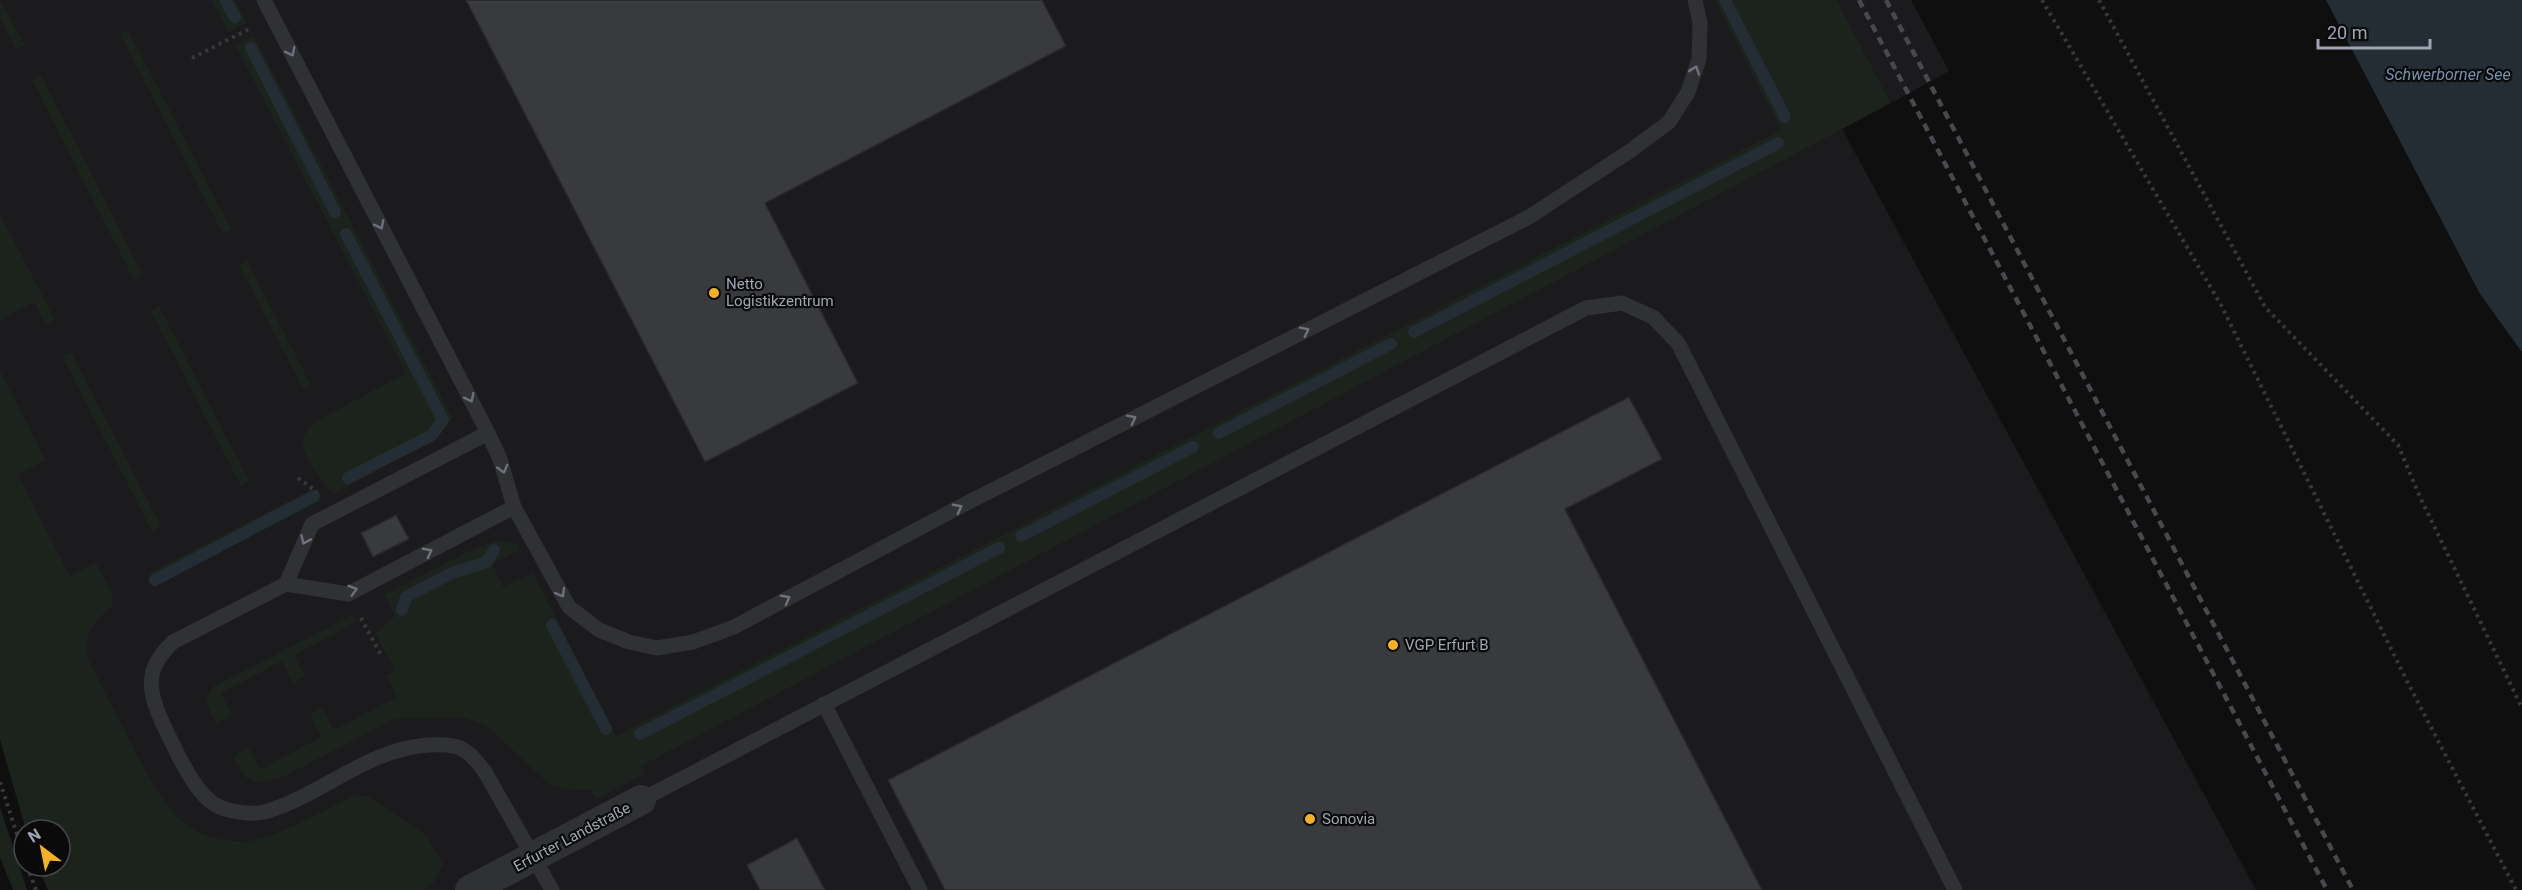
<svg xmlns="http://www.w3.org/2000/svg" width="2522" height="890" font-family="Roboto,sans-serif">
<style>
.built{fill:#1b1b1d}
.green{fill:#1b231c}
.water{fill:#252d34}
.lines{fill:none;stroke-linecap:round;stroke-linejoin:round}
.stream{stroke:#252d34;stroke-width:12}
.building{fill:#393a3e;stroke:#29292c;stroke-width:1.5}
.path{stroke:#36383c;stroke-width:4;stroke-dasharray:3 4.5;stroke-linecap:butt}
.service{stroke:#303135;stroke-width:15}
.minor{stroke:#303135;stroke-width:30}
.rail{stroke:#47494e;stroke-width:4.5;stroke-dasharray:8 6;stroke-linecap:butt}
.oneway{stroke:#6e717a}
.poi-dot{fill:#f4b123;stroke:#0a0a0b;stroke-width:2}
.labels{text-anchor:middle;stroke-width:4.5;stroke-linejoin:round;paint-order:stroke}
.poi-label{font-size:15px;fill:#a0a5b2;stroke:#0a0a0b;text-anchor:start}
.street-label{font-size:15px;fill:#a0a5b2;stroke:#0a0a0b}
.water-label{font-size:16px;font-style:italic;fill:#7593ae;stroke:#0a0a0b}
</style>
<rect width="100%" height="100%" fill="#0f0f10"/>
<!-- built -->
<path class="built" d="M0,0H1772L2256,890H68L60,866V830L0,671Z
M1837,0H1911L1949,71L1891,103Z"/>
<!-- green -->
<path class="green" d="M0,0L25,45L16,49L0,18Z
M211,0H235L247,22L228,32Z
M1714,0H1837L1891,103L641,766L645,774L596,799L589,789L570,791L549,784L488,727L466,718L394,719L285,776L259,783L246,778L234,759L236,754L248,747L261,769L321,737L310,714L322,708L334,730L397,697L386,676L395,670L375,633L395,616L385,595L461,555L495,541L516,543L520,550L492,564L503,587L533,573L616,736L1781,130Z
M128,30L231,229L223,234L120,34Z
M254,36L453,418L437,438L334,494C324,485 301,455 303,440C304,434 309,428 313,423L406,373L235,45Z
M41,75L143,275L134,280L32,80Z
M0,214L55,320L46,325L34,302L0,320Z
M247,261L311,385L303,389L239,265Z
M159,306L249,481L241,486L151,311Z
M71,352L161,526L152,531L62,356Z
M0,371L46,460L18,475L70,576L96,563L112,593L113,605C93,623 86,628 87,657C99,682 112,706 125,731C142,763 158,803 188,826C202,837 231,843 249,841C275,838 330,808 354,795L368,796L426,835L443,864L434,882L424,890H48L38,866H60V830H26L0,740Z
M310,490L322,500L153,586L150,584L148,577L153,571Z
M352,615L357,622L294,655L305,676L293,683L282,661L221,693L232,715L216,724L205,701L214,686Z
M0,807L27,890H13L0,857Z"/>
<!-- water -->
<path class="water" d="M2326,0H2522V352L2480,294Z"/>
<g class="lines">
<!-- stream -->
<path class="stream" d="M225,0L235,17
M1725,0L1785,117
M251,48L335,212
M346,234L443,420L432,435L348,478
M1414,332L1778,143
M1219,433L1391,344
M1021,536L1193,447
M155,580L314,496
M402,610L406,597L452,573L487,562L494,550
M552,625L606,729
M640,734L999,548"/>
</g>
<!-- building -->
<path class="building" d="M466,0H1042L1066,46L765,203L858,383L705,462Z
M1629,397L1662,459L1565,509L1762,890H945L888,780Z
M396,515L409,539L373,557L361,533Z
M797,838L825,890H760L747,865Z"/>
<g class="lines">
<!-- path -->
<path class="path" d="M2042,0L2221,305L2410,687L2516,890
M2099,0L2265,307L2398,445L2420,497L2522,708
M192,58L251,28
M298,478L317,492
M361,618L382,657
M0,782L24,856
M27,866L36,890"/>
<!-- service -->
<path class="service" d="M264,0L488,433L312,524L286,584
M488,433L500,459L514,507
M824,704L920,890
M641,800L1586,308L1622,303L1653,317L1678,343L1955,890
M552,890L485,772C467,747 458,743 428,745C368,749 323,794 268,811C254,816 227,812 214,804C198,793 188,773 179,757C171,740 162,724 156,707C146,679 152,662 173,642L286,584L348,594L514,507L569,607L599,630L629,642L657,648L693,642L734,627L967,503L1529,217L1630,151L1669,122L1688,92L1699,59L1700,23L1695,0"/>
<!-- minor -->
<path class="minor" d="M470,890L641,800"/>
<!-- rail -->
<path class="rail" d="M1859,0L2327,890
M1886,0L2353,890"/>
</g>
<!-- one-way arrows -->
<defs><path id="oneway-chevron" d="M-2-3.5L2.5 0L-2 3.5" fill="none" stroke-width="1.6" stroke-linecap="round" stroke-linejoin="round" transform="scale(1.5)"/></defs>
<g class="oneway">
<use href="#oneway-chevron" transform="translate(291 52) rotate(63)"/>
<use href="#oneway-chevron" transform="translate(1695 70) rotate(-71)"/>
<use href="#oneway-chevron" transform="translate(380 225) rotate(63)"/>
<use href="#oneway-chevron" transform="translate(1305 331) rotate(-27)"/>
<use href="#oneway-chevron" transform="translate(470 398) rotate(63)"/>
<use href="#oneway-chevron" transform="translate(1132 419) rotate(-27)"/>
<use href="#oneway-chevron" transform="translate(503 469) rotate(75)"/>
<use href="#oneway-chevron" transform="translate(958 508) rotate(-28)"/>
<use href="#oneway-chevron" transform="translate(305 540) rotate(114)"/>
<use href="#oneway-chevron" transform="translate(428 552) rotate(-28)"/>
<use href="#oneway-chevron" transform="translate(353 590) rotate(-17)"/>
<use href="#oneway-chevron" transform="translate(561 593) rotate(61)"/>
<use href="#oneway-chevron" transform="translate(786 599) rotate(-28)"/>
</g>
<!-- markers -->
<g class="poi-dot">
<circle cx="714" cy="293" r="6"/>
<circle cx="1393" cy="645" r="6"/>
<circle cx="1310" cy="819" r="6"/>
</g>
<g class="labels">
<!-- poi labels -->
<g class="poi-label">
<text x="726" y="289">Netto<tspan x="726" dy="17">Logistikzentrum</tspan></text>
<text x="1405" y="650">VGP Erfurt B</text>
<text x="1322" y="824">Sonovia</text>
</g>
<!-- street labels -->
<g class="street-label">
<text transform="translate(572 837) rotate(-28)" y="5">Erfurter Landstraße</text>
</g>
<!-- water labels -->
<g class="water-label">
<text x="2448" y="80">Schwerborner See</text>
</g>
</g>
<!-- north arrow -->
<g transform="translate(42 848) rotate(328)"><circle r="28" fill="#0a0a0b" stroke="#46484e" stroke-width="1.5"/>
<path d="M0-4.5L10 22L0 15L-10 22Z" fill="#f4b123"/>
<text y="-9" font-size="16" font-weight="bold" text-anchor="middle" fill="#a0a5b2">N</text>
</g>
<!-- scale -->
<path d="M2318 39v9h112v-9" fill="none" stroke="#a0a5b2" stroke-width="3"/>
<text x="2327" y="39" font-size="18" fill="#a0a5b2" stroke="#0a0a0b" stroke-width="4.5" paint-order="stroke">20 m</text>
</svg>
